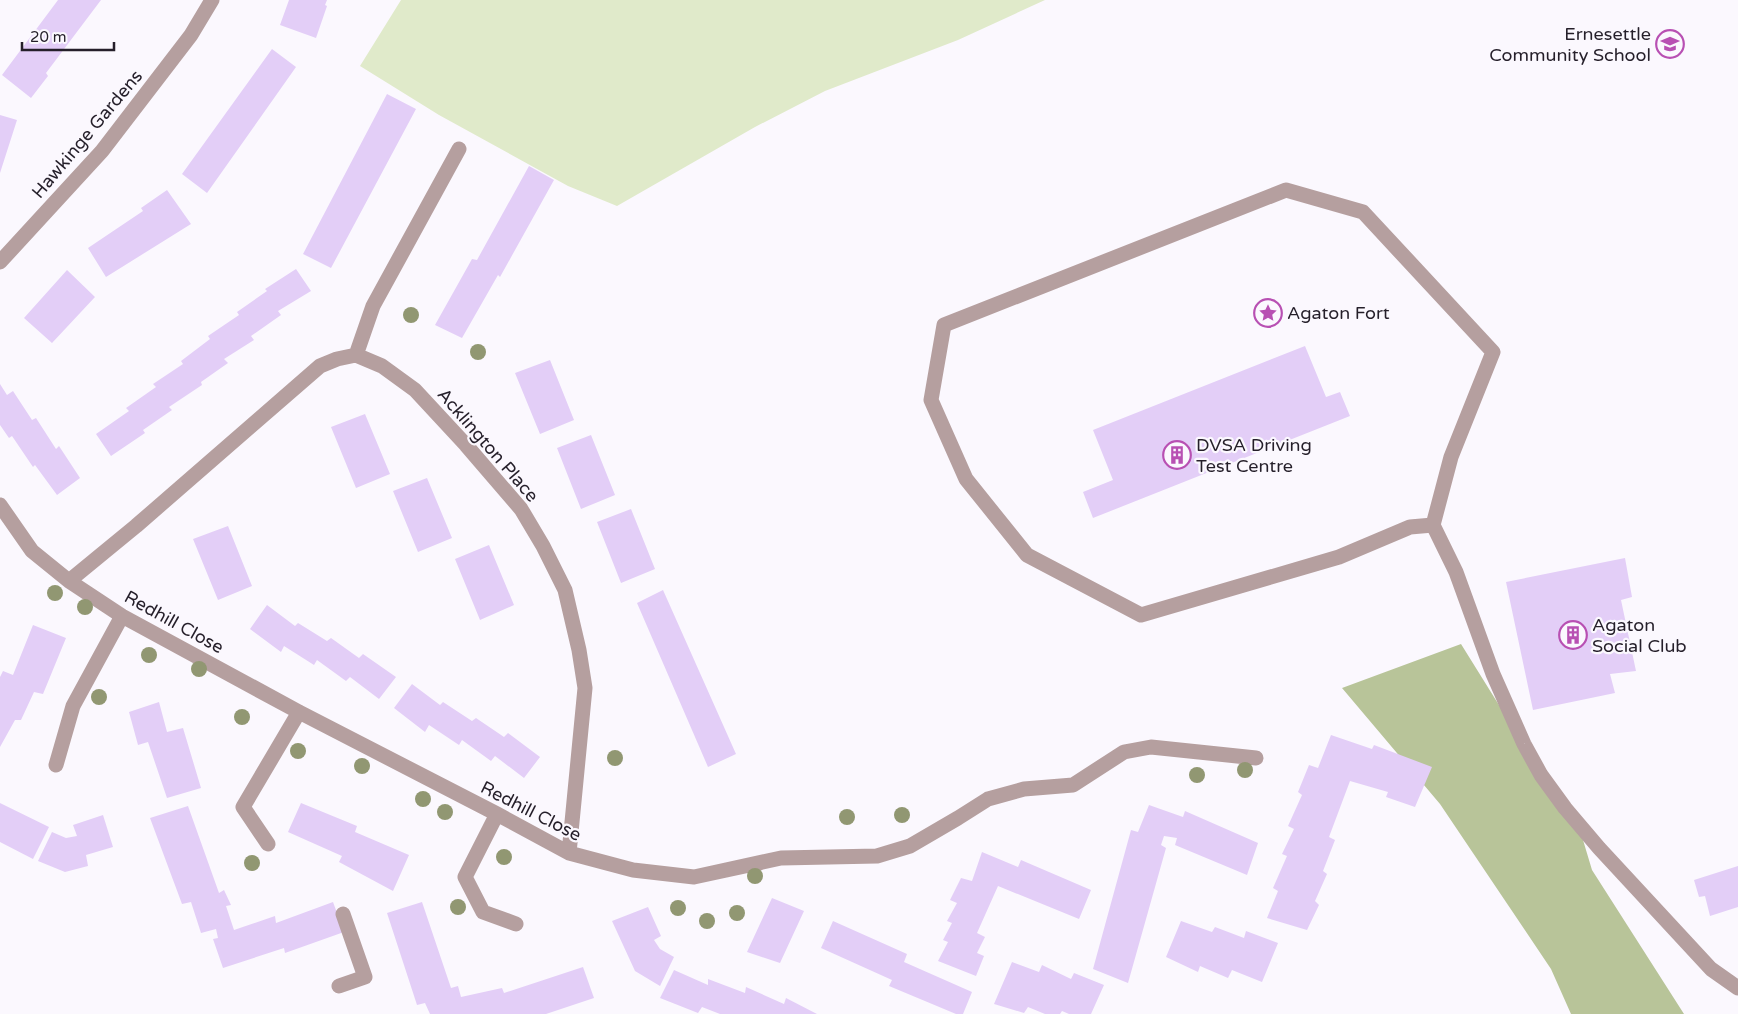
<svg xmlns="http://www.w3.org/2000/svg" width="1738" height="1014" font-family="'Varela Round',sans-serif">
<style>
.green{fill:#e0eaca}
.forest{fill:#b8c499}
.building{fill:#e3cef7}
.lines{fill:none;stroke-linecap:round;stroke-linejoin:round}
.lane{stroke:#b59f9f;stroke-width:15}
.street{stroke:#b59f9f;stroke-width:15}
.tree{fill:#919772}
.labels{text-anchor:middle;stroke-width:4.5;stroke-linejoin:round;paint-order:stroke}
.poi-label{font-size:18px;fill:#251f2a;stroke:#fbf8fe;text-anchor:start}
.street-label{font-size:18px;fill:#251f2a;stroke:#fbf8fe}
</style>
<rect width="100%" height="100%" fill="#fbf8fe"/>
<!-- green -->
<path class="green" d="M401,0H1045L958,40L825,91L755,127L617,206L568,186L439,115L360,66Z"/>
<!-- forest -->
<path class="forest" d="M1461,644L1583,840L1592,870L1684,1014H1571L1551,969L1440,804L1342,688Z"/>
<!-- building -->
<path class="building" d="M58,0H101L46,73L48,76L31,98L2,75Z
M289,0H327L325,5L327,6L316,38L280,25Z
M272,49L296,67L207,193L182,174Z
M387,94L416,109L331,268L303,254Z
M0,115L17,120L0,173Z
M529,166L554,180L500,277L498,275L462,338L435,325L472,259L477,260Z
M167,190L191,224L106,277L88,248L143,211L141,208Z
M296,269L311,291L278,311L281,315L251,336L254,340L224,359L228,363L201,382L202,385L169,407L172,410L143,430L145,433L111,456L96,434L129,411L126,408L156,387L153,384L183,364L181,361L210,339L208,336L239,315L237,312L267,291L265,289Z
M67,270L95,297L52,343L24,318Z
M1305,346L1326,397L1340,392L1350,416L1093,518L1083,492L1113,480L1093,430Z
M550,360L574,420L540,434L515,373Z
M0,384L7,395L13,391L32,420L36,418L56,449L59,446L80,478L57,495L35,465L33,467L12,436L9,438L0,425Z
M365,414L390,474L356,488L331,427Z
M591,435L615,495L581,509L557,448Z
M427,478L452,538L418,552L393,491Z
M631,509L655,569L621,583L597,522Z
M228,526L252,586L218,600L193,539Z
M489,545L514,605L480,620L455,559Z
M1625,558L1632,597L1621,600L1636,671L1610,674L1615,693L1533,710L1506,582Z
M663,590L736,754L708,767L637,603Z
M267,605L295,626L298,623L327,641L331,638L359,658L363,654L396,677L379,699L350,677L346,681L317,660L314,665L284,646L281,652L250,629Z
M33,625L66,638L43,694L34,692L21,720H15L0,747V677L3,671L13,675Z
M412,684L440,705L443,702L472,721L476,718L504,737L508,733L540,757L524,778L495,756L491,761L462,740L459,745L429,725L425,732L394,708Z
M159,702L167,732L183,728L201,788L167,798L148,742L138,745L129,712Z
M1331,735L1372,749L1374,745L1432,767L1415,807L1386,797L1388,792L1350,781L1329,837L1335,840L1323,871L1327,874L1315,901L1319,905L1307,930L1267,918L1278,891L1273,888L1287,856L1282,854L1294,829L1288,826L1302,795L1298,792L1309,765L1318,768Z
M0,803L49,827L33,859L0,842Z
M301,803L357,826L355,832L409,855L393,891L339,862L342,856L288,832Z
M1149,805L1183,817L1185,811L1258,843L1247,875L1175,845L1177,838L1164,836L1161,845L1166,848L1128,983L1093,969L1131,830L1138,832Z
M188,806L219,893L224,890L231,905L226,906L234,930L275,916L276,923L333,902L344,932L285,953L284,948L223,968L213,939L218,938L216,929L201,933L191,902L182,904L150,818Z
M103,815L113,847L86,855L88,866L65,872L38,861L52,832L66,838L77,836L73,825Z
M982,852L1018,867L1021,860L1091,890L1079,919L998,886L977,933L985,937L977,953L984,956L976,976L938,961L948,942L943,940L952,923L947,921L957,903L950,900L961,878L972,881Z
M1738,866V907L1710,916L1705,896L1699,897L1694,880Z
M772,898L804,911L780,963L747,952Z
M422,902L451,988L458,986L461,997L502,988L504,993L583,967L594,998L546,1014H430L425,1003L417,1005L387,913Z
M648,907L661,936L654,940L660,949L674,957L660,986L635,971L612,921Z
M833,921L907,954L904,962L972,992L963,1014H956L889,986L892,980L821,948Z
M1181,921L1212,932L1215,927L1244,938L1246,931L1278,943L1262,982L1232,970L1228,978L1200,966L1198,972L1166,957Z
M1012,962L1039,972L1042,965L1071,979L1074,973L1104,985L1091,1014H1069L1062,1011L1060,1014H1045L1028,1007L1024,1013L994,1004Z
M674,970L708,985V979L745,993L746,987L784,1004L786,998L817,1014H720L702,1007L698,1013L660,998Z"/>
<g class="lines">
<!-- lane -->
<path class="lane" d="M1286,190L1363,212L1493,352L1451,457L1433,525L1410,527L1339,557L1141,615L1027,555L966,479L931,400L944,325Z
M1433,525L1456,572L1493,674L1524,744L1541,775L1565,808L1599,848L1711,969L1738,988
M339,986L365,977L343,914"/>
<!-- street -->
<path class="street" d="M0,262L102,151L191,35L212,0
M356,355L373,306L459,149
M0,505L32,551L69,581L122,616L299,712L497,814L569,853L633,870L694,877L781,858L877,856L910,846L958,818L988,799L1024,789L1073,785L1124,752L1151,747L1256,758
M69,581L136,526L320,366L337,359L356,355L382,366L415,390L466,445L521,509L543,546L565,590L579,650L585,688L569,853
M56,765L73,706L122,616
M497,814L465,877L483,912L516,924
M268,844L243,807L299,712"/>
</g>
<!-- trees -->
<g class="tree">
<circle cx="411" cy="315" r="8"/>
<circle cx="478" cy="352" r="8"/>
<circle cx="55" cy="593" r="8"/>
<circle cx="85" cy="607" r="8"/>
<circle cx="149" cy="655" r="8"/>
<circle cx="199" cy="669" r="8"/>
<circle cx="99" cy="697" r="8"/>
<circle cx="242" cy="717" r="8"/>
<circle cx="298" cy="751" r="8"/>
<circle cx="615" cy="758" r="8"/>
<circle cx="362" cy="766" r="8"/>
<circle cx="1245" cy="770" r="8"/>
<circle cx="1197" cy="775" r="8"/>
<circle cx="423" cy="799" r="8"/>
<circle cx="445" cy="812" r="8"/>
<circle cx="902" cy="815" r="8"/>
<circle cx="847" cy="817" r="8"/>
<circle cx="504" cy="857" r="8"/>
<circle cx="252" cy="863" r="8"/>
<circle cx="755" cy="876" r="8"/>
<circle cx="458" cy="907" r="8"/>
<circle cx="678" cy="908" r="8"/>
<circle cx="737" cy="913" r="8"/>
<circle cx="707" cy="921" r="8"/>
</g>
<!-- icons -->
<defs>
<symbol id="school-ring" viewBox="-11 -11 22 22"><circle r="9.5" fill="#fbf8fe" stroke="#b850b3" stroke-width="1.5"/><path d="M0-5L7-2L0 1L-7-2ZM-4 1L0 2.5L4 1V4Q0 6-4 4Z" fill="#b850b3"/></symbol>
<symbol id="sight-ring" viewBox="-11 -11 22 22"><circle r="9.5" fill="#fbf8fe" stroke="#b850b3" stroke-width="1.5"/><path d="M0-6L1.8-2.2L6-1.7L2.9 1.2L3.7 5.4L0 3.3L-3.7 5.4L-2.9 1.2L-6-1.7L-1.8-2.2Z" fill="#b850b3"/></symbol>
<symbol id="building-ring" viewBox="-11 -11 22 22"><circle r="9.5" fill="#fbf8fe" stroke="#b850b3" stroke-width="1.5"/><path d="M-4-6H4V6H1V3H-1V6H-4ZM-2.5-4.3h1.7v1.8h-1.7ZM.8-4.3h1.7v1.8H.8ZM-2.5-1h1.7V.8h-1.7ZM.8-1h1.7V.8H.8Z" fill="#b850b3"/></symbol>
</defs>
<g fill-rule="evenodd">
<use href="#school-ring" x="1654" y="28" width="32" height="32"/>
<use href="#sight-ring" x="1252" y="297" width="32" height="32"/>
<use href="#building-ring" x="1161" y="439" width="32" height="32"/>
<use href="#building-ring" x="1557" y="619" width="32" height="32"/>
</g>
<g class="labels">
<!-- poi labels -->
<g class="poi-label">
<text x="1651" y="40" text-anchor="end">Ernesettle<tspan x="1651" dy="21">Community School</tspan></text>
<text x="1287" y="319">Agaton Fort</text>
<text x="1196" y="451">DVSA Driving<tspan x="1196" dy="21">Test Centre</tspan></text>
<text x="1592" y="631">Agaton<tspan x="1592" dy="21">Social Club</tspan></text>
</g>
<!-- street labels -->
<g class="street-label">
<text transform="translate(87 134) rotate(-50)" y="6">Hawkinge Gardens</text>
<text transform="translate(488 445) rotate(49)" y="6">Acklington Place</text>
<text transform="translate(174 622) rotate(29)" y="6">Redhill Close</text>
<text transform="translate(531 811) rotate(27)" y="6">Redhill Close</text>
</g>
</g>
<!-- scale -->
<path d="M22 42v8h92v-8" fill="none" stroke="#251f2a" stroke-width="2.5"/>
<text x="30" y="42" font-size="15" fill="#251f2a" stroke="#fbf8fe" stroke-width="4" paint-order="stroke">20 m</text>
</svg>
